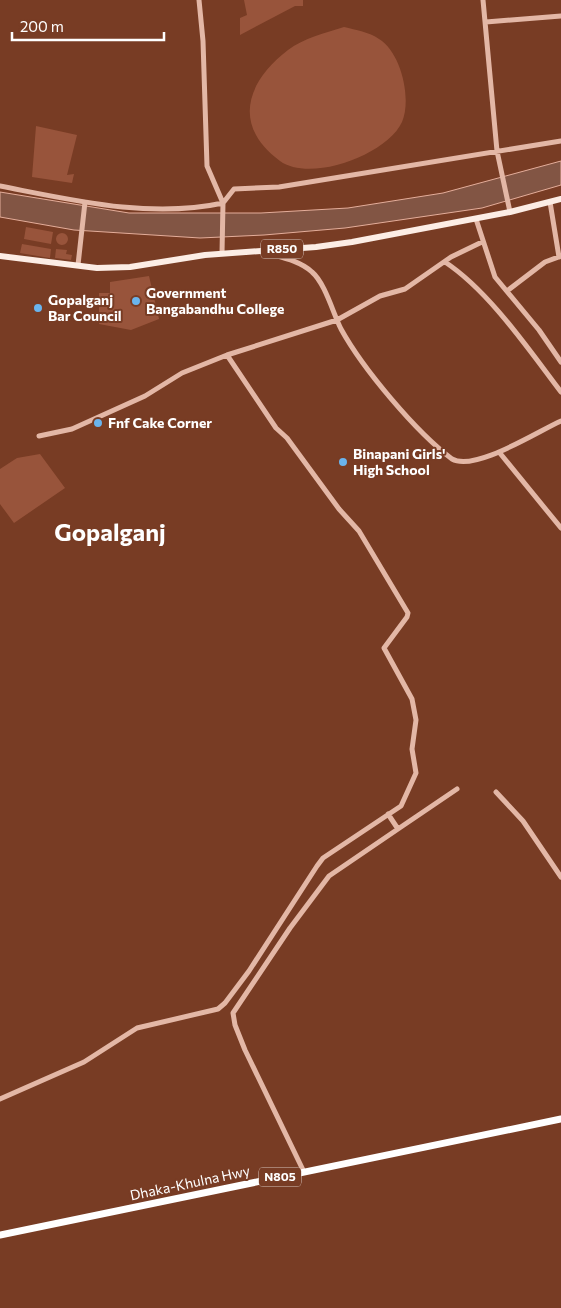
<svg xmlns="http://www.w3.org/2000/svg" width="561" height="1308" font-family="Commissioner,sans-serif">
<style>
.green{fill:#98543b}
.water{fill:#825544;stroke:#e4ad9a}
.lines{fill:none;stroke-linecap:round;stroke-linejoin:round}
.minor{stroke:#e3b7a6;stroke-width:5}
.major{stroke:#fcede5;stroke-width:6}
.highway{stroke:#fff;stroke-width:7}
.poi-dot{fill:#6ab4ed;stroke:#783c24;stroke-width:2}
.labels{text-anchor:middle;stroke-width:4;stroke-linejoin:round;paint-order:stroke}
.shield{fill:#783c24;stroke:#d6c4bd;stroke-width:1}
.shield-label{font-size:12px;font-weight:bold;fill:#fff}
.poi-label{font-size:14px;font-weight:bold;fill:#fff;stroke:#783c24;text-anchor:start}
.street-label{font-size:14px;fill:#fff;stroke:#783c24}
.town-label{font-size:24px;font-weight:bold;fill:#fff;stroke:#783c24}
</style>
<rect width="100%" height="100%" fill="#783c24"/>
<!-- green -->
<path class="green" d="M244,0H303V6H295L240,35V18L247,15Z
M344,27C356,30 369,32 379,39C401,52 412,99 402,122C387,155 310,183 280,161C232,126 246,82 288,50C304,38 325,33 344,27Z
M36,126L77,135L67,175L74,174L72,183L32,177Z
M26,227L53,232L51,244L24,239Z
M56 239a6 6 0 1 1 12 0a6 6 0 1 1-12 0Z
M22,244L51,249L50,258L20,253Z
M56,249L67,250L66,254L72,255L71,260L55,258Z
M149,276L159,319L131,330L99,324V293H110V282Z
M40,454L65,488L14,523L0,504V469L17,458Z"/>
<!-- water -->
<path class="water" d="M561,161V185L482,208L345,228L264,235L200,238L74,230L0,217V192L129,213H261L348,208L443,193Z"/>
<g class="lines">
<!-- minor -->
<path class="minor" d="M199,0L203,41L207,166L223,203
M483,0L497,151L510,212
M486,22L561,16
M0,186C72,200 150,219 223,203
M550,202L559,257
M476,219L495,277L539,330L561,362
M263,252C279,257 299,260 312,272C325,283 333,313 341,329C363,369 416,432 452,459C475,472 538,431 561,421
M222,253L223,203L234,189L279,187L561,141
M445,262C489,291 529,350 561,392
M78,265L85,202
M507,291L545,262L561,256
M39,436L72,429L145,396L182,373L227,355L337,320L380,296L405,289L451,257L482,242
M499,452L561,528
M496,792L523,821L561,877
M398,829L457,789
M0,1099L84,1062L137,1028L218,1009L225,1003L249,971L317,866L323,858L401,806L416,773L412,749L416,720L412,699L384,648L407,617L408,613L359,531L339,509L287,438L276,428L227,355
M304,1172L245,1050L235,1025L233,1013L290,928L329,876L398,829L388,814"/>
<!-- major -->
<path class="major" d="M0,256L97,268L130,267L205,255L316,247L352,242L510,212L561,199"/>
<!-- highway -->
<path class="highway" d="M0,1235L561,1119"/>
</g>
<!-- markers -->
<g class="poi-dot">
<circle cx="136" cy="301" r="5"/>
<circle cx="38" cy="308" r="5"/>
<circle cx="98" cy="423" r="5"/>
<circle cx="343" cy="462" r="5"/>
</g>
<g class="labels">
<!-- shield labels -->
<g class="shield">
<rect x="261" y="239.5" width="42" height="19" rx="4"/>
<rect x="259" y="1167.5" width="42" height="19" rx="4"/>
</g>
<g class="shield-label">
<text x="282" y="253">R850</text>
<text x="280" y="1181">N805</text>
</g>
<!-- poi labels -->
<g class="poi-label">
<text x="146" y="298">Government<tspan x="146" dy="16">Bangabandhu College</tspan></text>
<text x="48" y="305">Gopalganj<tspan x="48" dy="16">Bar Council</tspan></text>
<text x="108" y="428">Fnf Cake Corner</text>
<text x="353" y="459">Binapani Girls'<tspan x="353" dy="16">High School</tspan></text>
</g>
<!-- street labels -->
<g class="street-label">
<text transform="translate(190 1183) rotate(-12)" y="5">Dhaka-Khulna Hwy</text>
</g>
<!-- town labels -->
<g class="town-label">
<text x="110" y="541">Gopalganj</text>
</g>
</g>
<!-- scale -->
<path d="M12 32v8h152v-8" fill="none" stroke="#ffffff" stroke-width="2.5"/>
<text x="20" y="32" font-size="15" fill="#ffffff" stroke="#783c24" stroke-width="4" paint-order="stroke">200 m</text>
</svg>
